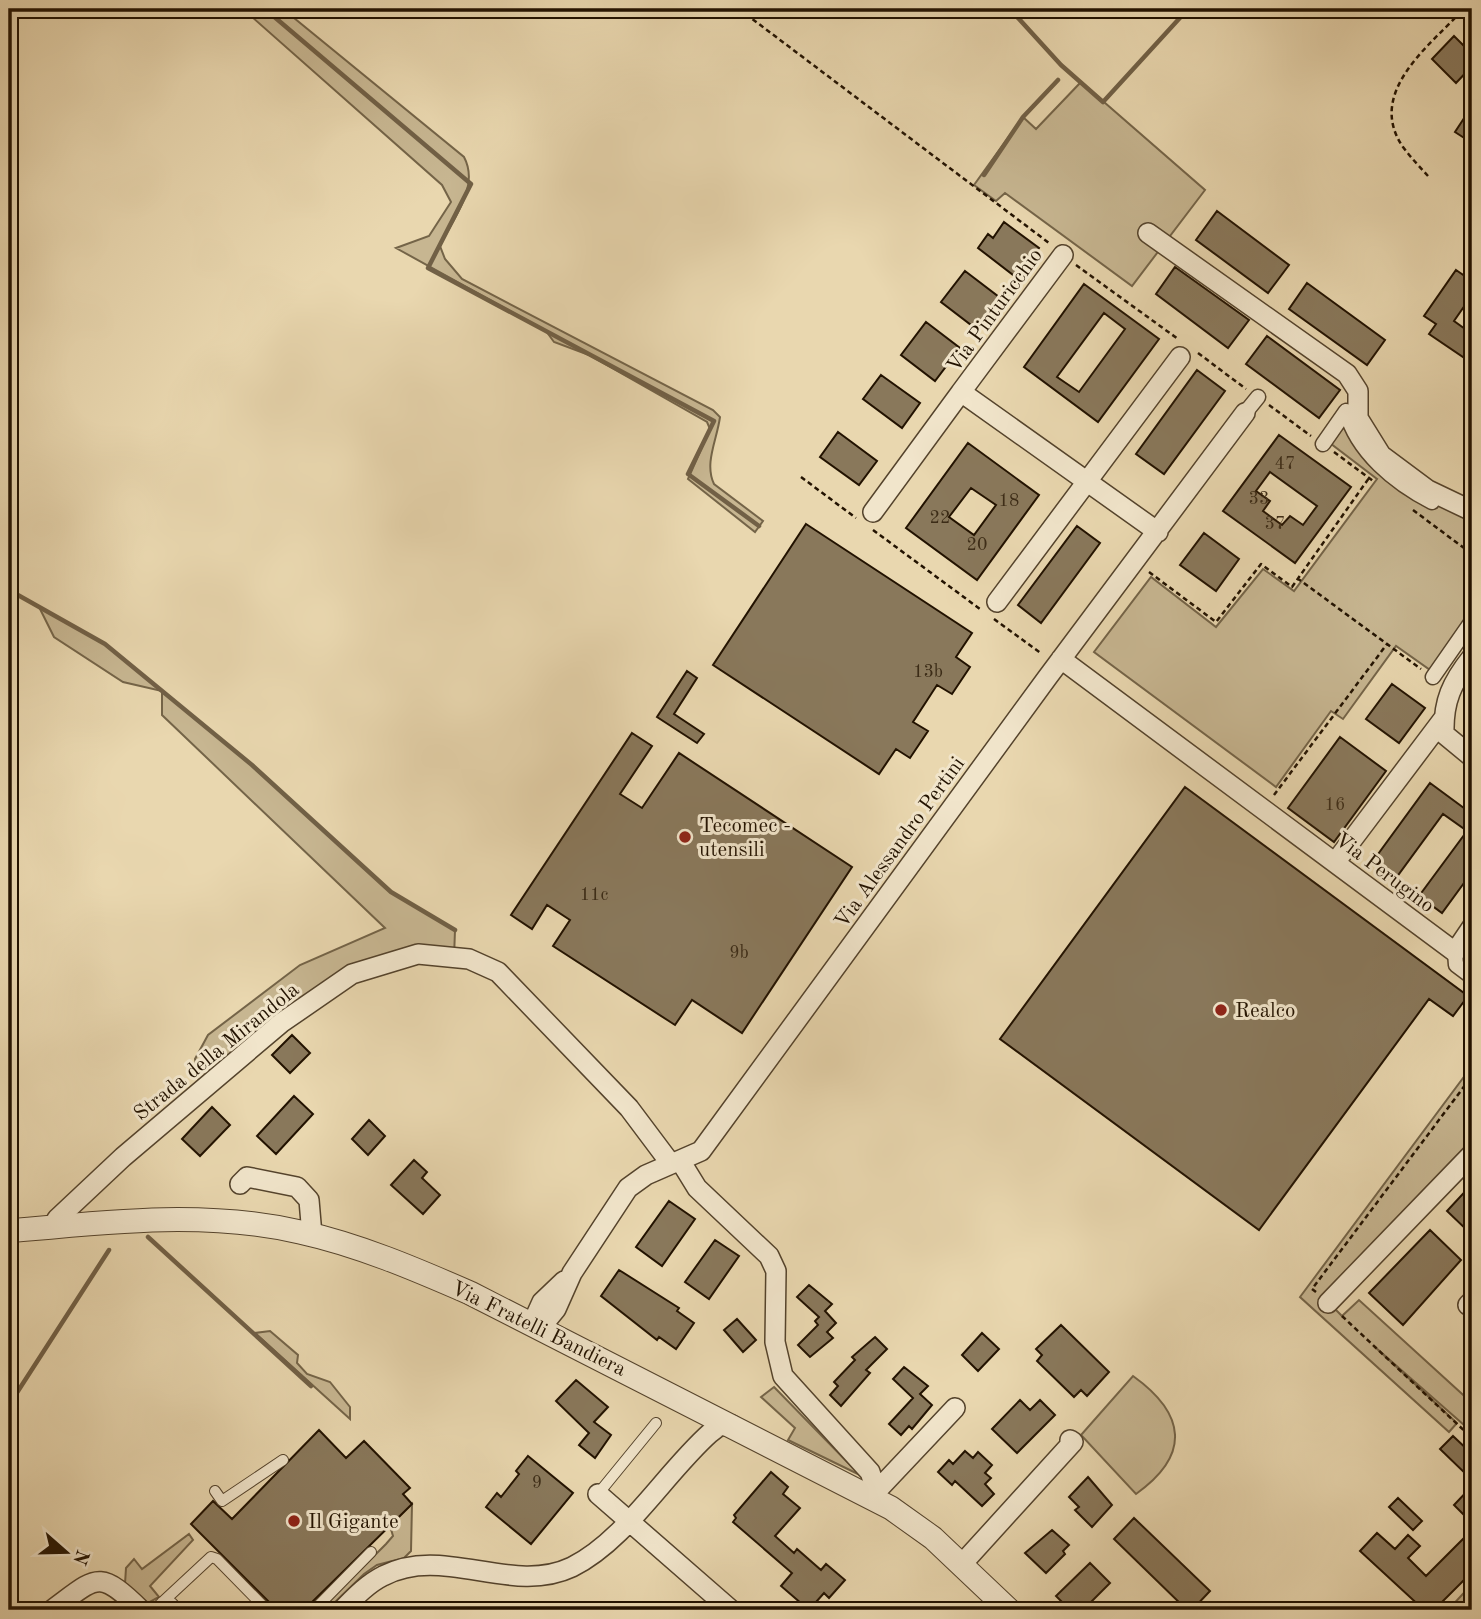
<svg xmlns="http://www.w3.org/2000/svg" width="1481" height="1619" font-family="'Old Standard TT',serif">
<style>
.green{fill:#c7b691;stroke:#746448;stroke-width:2}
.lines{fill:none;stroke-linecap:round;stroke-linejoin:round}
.stream{stroke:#716046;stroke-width:4.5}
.building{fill:#89785b;stroke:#221200;stroke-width:2;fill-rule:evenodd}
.service-casing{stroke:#54432c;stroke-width:12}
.pedestrian-casing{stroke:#54432c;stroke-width:17}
.minor-casing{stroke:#54432c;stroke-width:22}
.tertiary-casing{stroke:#54432c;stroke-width:25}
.path{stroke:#221200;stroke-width:2.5;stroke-dasharray:5 3.5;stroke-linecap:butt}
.service{stroke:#f1e5cb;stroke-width:10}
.pedestrian{stroke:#f1e5cb;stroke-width:14}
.minor{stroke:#f1e5cb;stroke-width:19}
.tertiary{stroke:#f1e5cb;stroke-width:23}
.poi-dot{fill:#8f2418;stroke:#f1e5cb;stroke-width:2.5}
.labels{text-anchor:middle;stroke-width:6;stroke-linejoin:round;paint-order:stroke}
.number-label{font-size:18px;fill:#3c2c17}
.street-label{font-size:21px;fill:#221200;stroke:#f1e5cb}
.poi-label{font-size:21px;fill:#221200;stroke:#f1e5cb;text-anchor:start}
</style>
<rect width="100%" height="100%" fill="#e9d7af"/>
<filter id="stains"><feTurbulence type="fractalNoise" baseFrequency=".00286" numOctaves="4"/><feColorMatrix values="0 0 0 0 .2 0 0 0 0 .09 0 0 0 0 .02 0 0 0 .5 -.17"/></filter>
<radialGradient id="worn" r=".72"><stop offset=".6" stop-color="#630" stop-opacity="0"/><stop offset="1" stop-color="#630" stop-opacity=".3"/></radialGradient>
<!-- green -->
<path class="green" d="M243,9H283L464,157C480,187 453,218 440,246L445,259L462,279L713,410L720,417C717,440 704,463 714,484L763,521L755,532L688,479L710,429L707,422L589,355L554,342L546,331L396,248L429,236L451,202L442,185Z
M1081,82L1205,190L1132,286L1005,193L996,201L974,185L1023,117L1036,129Z
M1346,412L1414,493L1472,520V617L1433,672L1396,646L1343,719L1331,711L1276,787L1094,652L1151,577L1216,627L1263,569L1294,591L1377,479L1326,440Z
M39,607L105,644L123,659L252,765L391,892L455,930L454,958L352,974L200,1091L195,1059L208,1035L300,965L385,928L162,715V691L123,682L54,637Z
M1472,1066V1154L1329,1303L1342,1316L1359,1300L1472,1403V1432L1375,1347L1457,1423L1449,1432L1300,1297Z
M270,1331L298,1355L297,1363L307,1374L330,1382L350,1407V1419L255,1333Z
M1133,1376C1186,1414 1191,1455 1136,1494L1081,1435Z
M774,1387L860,1475L788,1440L795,1428L761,1397Z
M412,1504L411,1551L404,1558L377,1565L364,1574L327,1610H320L386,1544L393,1536L390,1526Z
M189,1534L193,1540L150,1586L159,1597L148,1603L140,1600L125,1584L126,1568L134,1559L142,1569Z
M1472,1584V1610H1448Z"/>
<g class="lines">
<!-- stream -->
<path class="stream" d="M265,9L471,184L428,268L714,421L688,474L759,526
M1010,9L1061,65L1103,102L1188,9
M984,175L1023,117L1058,80
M9,590L105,644L252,765L391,892L455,930
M148,1237L311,1386
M9,1405L109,1250"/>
</g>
<!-- building -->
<path class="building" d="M1454,36L1472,54V66L1456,83L1432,59Z
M1472,106V143L1455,132Z
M1217,211L1289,265L1268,293L1196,240Z
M1004,222L1039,248L1017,278L978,248L988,234L993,238Z
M1175,267L1249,320L1228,348L1156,294Z
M1456,270L1472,281V295L1454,321L1472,334V350L1466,359L1429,334L1436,324L1424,316Z
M965,271L999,297L975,328L941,302Z
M1307,283L1385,340L1367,365L1289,309Z
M1084,284L1159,339L1098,422L1024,367ZM1104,313L1125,329L1079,392L1057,377Z
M926,322L960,348L935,381L901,355Z
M1267,336L1340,390L1319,418L1246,364Z
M1197,370L1225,391L1164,474L1136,454Z
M881,375L920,403L902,428L863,399Z
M838,432L877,461L859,485L820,457Z
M1279,435L1351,487L1295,563L1223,511ZM1270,472L1317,506L1303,525L1290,516L1282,525L1263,511L1270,501L1256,491Z
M968,443L1039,495L977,580L906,528ZM971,488L996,505L974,535L949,517Z
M806,524L972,633L956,657L970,667L952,694L937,685L913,722L928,731L910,758L896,749L879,774L713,665Z
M1077,526L1100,543L1041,623L1018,605Z
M1204,533L1239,559L1216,591L1180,565Z
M687,671L697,678L674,714L704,734L697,743L657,717Z
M1392,684L1425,708L1399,743L1366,719Z
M632,733L652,746L620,794L642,808L679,753L852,867L742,1033L692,1000L675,1025L553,946L570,920L547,905L532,929L511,915Z
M1340,737L1386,771L1334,842L1288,808Z
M1430,783L1472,814V872L1442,913L1419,896L1467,831L1443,814L1396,878L1373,861Z
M1185,787L1468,996L1453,1016L1429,999L1259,1230L1000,1039Z
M292,1035L310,1053L290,1073L272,1055Z
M294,1096L313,1114L276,1154L257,1136Z
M212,1107L230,1125L200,1156L182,1139Z
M369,1120L385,1136L368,1155L352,1139Z
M414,1160L427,1172L422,1178L440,1195L423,1214L391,1185Z
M1472,1184V1235L1447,1211Z
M669,1201L695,1219L662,1266L636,1247Z
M1430,1230L1461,1260L1403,1325L1369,1293Z
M715,1240L739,1256L709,1299L685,1282Z
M619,1270L679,1308L677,1311L694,1323L676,1349L659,1337L657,1340L601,1296Z
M809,1285L832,1304L825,1311L836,1323L827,1332L833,1338L810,1357L798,1345L818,1325L815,1321L819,1317L797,1297Z
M737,1319L756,1340L743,1352L724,1330Z
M1061,1325L1109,1372L1087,1396L1081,1390L1074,1397L1037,1361L1042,1355L1036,1349Z
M982,1333L999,1349L978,1371L962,1355Z
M875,1337L887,1349L866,1370L870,1373L841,1406L830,1395L838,1386L834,1382L855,1360L852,1357Z
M904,1367L928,1386L920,1394L932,1405L912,1429L909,1426L901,1435L889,1424L913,1398L893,1379Z
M576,1380L608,1407L594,1422L611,1435L595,1458L579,1445L589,1433L556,1401Z
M1020,1400L1030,1410L1040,1400L1055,1415L1017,1453L992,1429Z
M319,1430L346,1458L364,1441L410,1488L403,1494L412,1504L304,1610H277L191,1524L213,1501L232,1519Z
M1453,1436L1472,1454V1480L1440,1449Z
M965,1451L973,1458L978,1452L992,1465L985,1473L991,1478L985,1484L994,1494L982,1506L955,1481L952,1485L938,1472L949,1460L953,1464Z
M528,1456L573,1493L531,1544L486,1507L497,1493L501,1497L519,1474L516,1471Z
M771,1472L788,1487L783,1494L800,1508L775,1536L794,1553L797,1549L821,1570L826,1564L845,1580L829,1598L824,1593L809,1610L781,1586L792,1573L733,1522L736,1518L734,1515Z
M1088,1477L1112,1505L1092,1527L1075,1510L1079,1507L1069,1497Z
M1472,1486V1523L1454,1505Z
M1398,1498L1422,1521L1413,1530L1389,1507Z
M1134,1518L1210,1591L1192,1610H1187L1114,1539Z
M1052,1530L1069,1545L1063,1551L1065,1554L1046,1573L1025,1553Z
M1472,1530V1572L1434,1610H1424L1360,1551L1377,1533L1395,1549L1408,1535L1420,1546L1408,1558L1426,1576Z
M1090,1563L1110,1583L1083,1610H1070L1056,1596Z"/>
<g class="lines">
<defs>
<path id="service" d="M215,1491L222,1501L283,1460
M598,1494L656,1423
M162,1602L172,1603L178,1610
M154,1610L211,1557L217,1559L267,1610
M314,1610L371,1552"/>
<path id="pedestrian" d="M1245,413L1258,397
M1323,444L1346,411C1357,452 1395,483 1432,502
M1433,677L1472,621
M1455,952L1456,965L1472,977"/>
<path id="minor" d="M1148,233L1347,374L1358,391V418L1381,455L1428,490L1472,511
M1063,255L961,392L1158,532
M873,512L961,392
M997,602L1180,357
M1472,657C1452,682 1443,701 1444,734L1472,757
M1061,659L1455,952L1472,927
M1340,856L1444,718
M681,1162L697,1188L769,1256L776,1271L775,1342L783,1376L870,1472L873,1481L871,1497
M240,1184L247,1177L297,1187L309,1200L312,1235
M57,1219L123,1157L281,1023L352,974L418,954L469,959L498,972L629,1108L671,1164
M1328,1303L1472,1154
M1468,1305L1472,1301
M532,1324L547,1320L556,1309L572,1273L628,1188L646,1175L701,1151L1047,678L1245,413
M532,1324L542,1302L564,1281
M598,1494L731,1610
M871,1497L955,1408
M962,1564L1073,1442L1070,1440
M52,1610C97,1577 98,1568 141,1610
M342,1610C354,1598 367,1584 383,1576C443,1544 511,1596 572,1567C626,1540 665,1473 710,1433L719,1426L732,1425"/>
<path id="tertiary" d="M9,1231C104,1222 205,1210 300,1232C359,1245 415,1269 470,1293L891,1508L933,1538L1009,1610"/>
</defs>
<!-- service casing -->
<use href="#service" class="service-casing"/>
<!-- pedestrian casing -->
<use href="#pedestrian" class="pedestrian-casing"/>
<!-- minor casing -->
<use href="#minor" class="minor-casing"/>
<!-- tertiary casing -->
<use href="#tertiary" class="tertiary-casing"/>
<!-- path -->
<path class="path" d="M739,9L1049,243
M1428,176C1420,167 1411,158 1403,147C1367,95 1425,49 1458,15V9
M1076,265L1178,339
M1198,353L1246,389
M1269,405L1311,436
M1334,452L1373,481
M801,477L856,518
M1413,510L1472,554
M873,530L980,609
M1149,572L1216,622L1261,564L1292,587L1369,478
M1297,578L1421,669
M994,619L1042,654
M1274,795L1387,644
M1316,1292L1312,1289L1472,1076
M1342,1316L1472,1438"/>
<!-- service -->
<use href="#service" class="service"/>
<!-- pedestrian -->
<use href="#pedestrian" class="pedestrian"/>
<!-- minor -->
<use href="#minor" class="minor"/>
<!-- tertiary -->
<use href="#tertiary" class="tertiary"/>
</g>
<!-- markers -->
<g class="poi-dot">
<circle cx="685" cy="837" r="7"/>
<circle cx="1221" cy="1010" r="7"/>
<circle cx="294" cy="1521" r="7"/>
</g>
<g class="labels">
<!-- number labels -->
<g class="number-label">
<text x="1285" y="469">47</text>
<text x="1259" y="504">33</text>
<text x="1009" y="506">18</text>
<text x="940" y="523">22</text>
<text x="1275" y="529">37</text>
<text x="977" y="550">20</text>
<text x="928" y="677">13b</text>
<text x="1335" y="810">16</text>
<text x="594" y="900">11c</text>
<text x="739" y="958">9b</text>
<text x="537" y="1488">9</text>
</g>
<!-- street labels -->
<g class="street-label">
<text transform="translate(994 310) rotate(-54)" y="7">Via Pinturicchio</text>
<text transform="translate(899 842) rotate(-54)" y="7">Via Alessandro Pertini</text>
<text transform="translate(1385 872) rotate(37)" y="7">Via Perugino</text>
<text transform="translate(216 1051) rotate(-39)" y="7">Strada della Mirandola</text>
<text transform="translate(539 1328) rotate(26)" y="7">Via Fratelli Bandiera</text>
</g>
<!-- poi labels -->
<g class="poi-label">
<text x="699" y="832">Tecomec -<tspan x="699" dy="24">utensili</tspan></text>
<text x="1235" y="1017">Realco</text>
<text x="308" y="1528">Il Gigante</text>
</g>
</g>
<!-- margin -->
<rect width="1481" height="1619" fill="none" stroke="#e9d7af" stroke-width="35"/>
<rect x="10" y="10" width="1460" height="1598" fill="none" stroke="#221200" stroke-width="3.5"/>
<rect x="18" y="18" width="1446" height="1584" fill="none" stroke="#221200" stroke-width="2"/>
<!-- north arrow -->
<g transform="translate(66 1552) rotate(110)" stroke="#f1e5cb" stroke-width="5" paint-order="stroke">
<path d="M0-5L12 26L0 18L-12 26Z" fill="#221200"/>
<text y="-10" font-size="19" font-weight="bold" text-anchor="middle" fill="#221200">N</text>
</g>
<rect width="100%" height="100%" filter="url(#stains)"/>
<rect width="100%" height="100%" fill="url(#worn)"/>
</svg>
